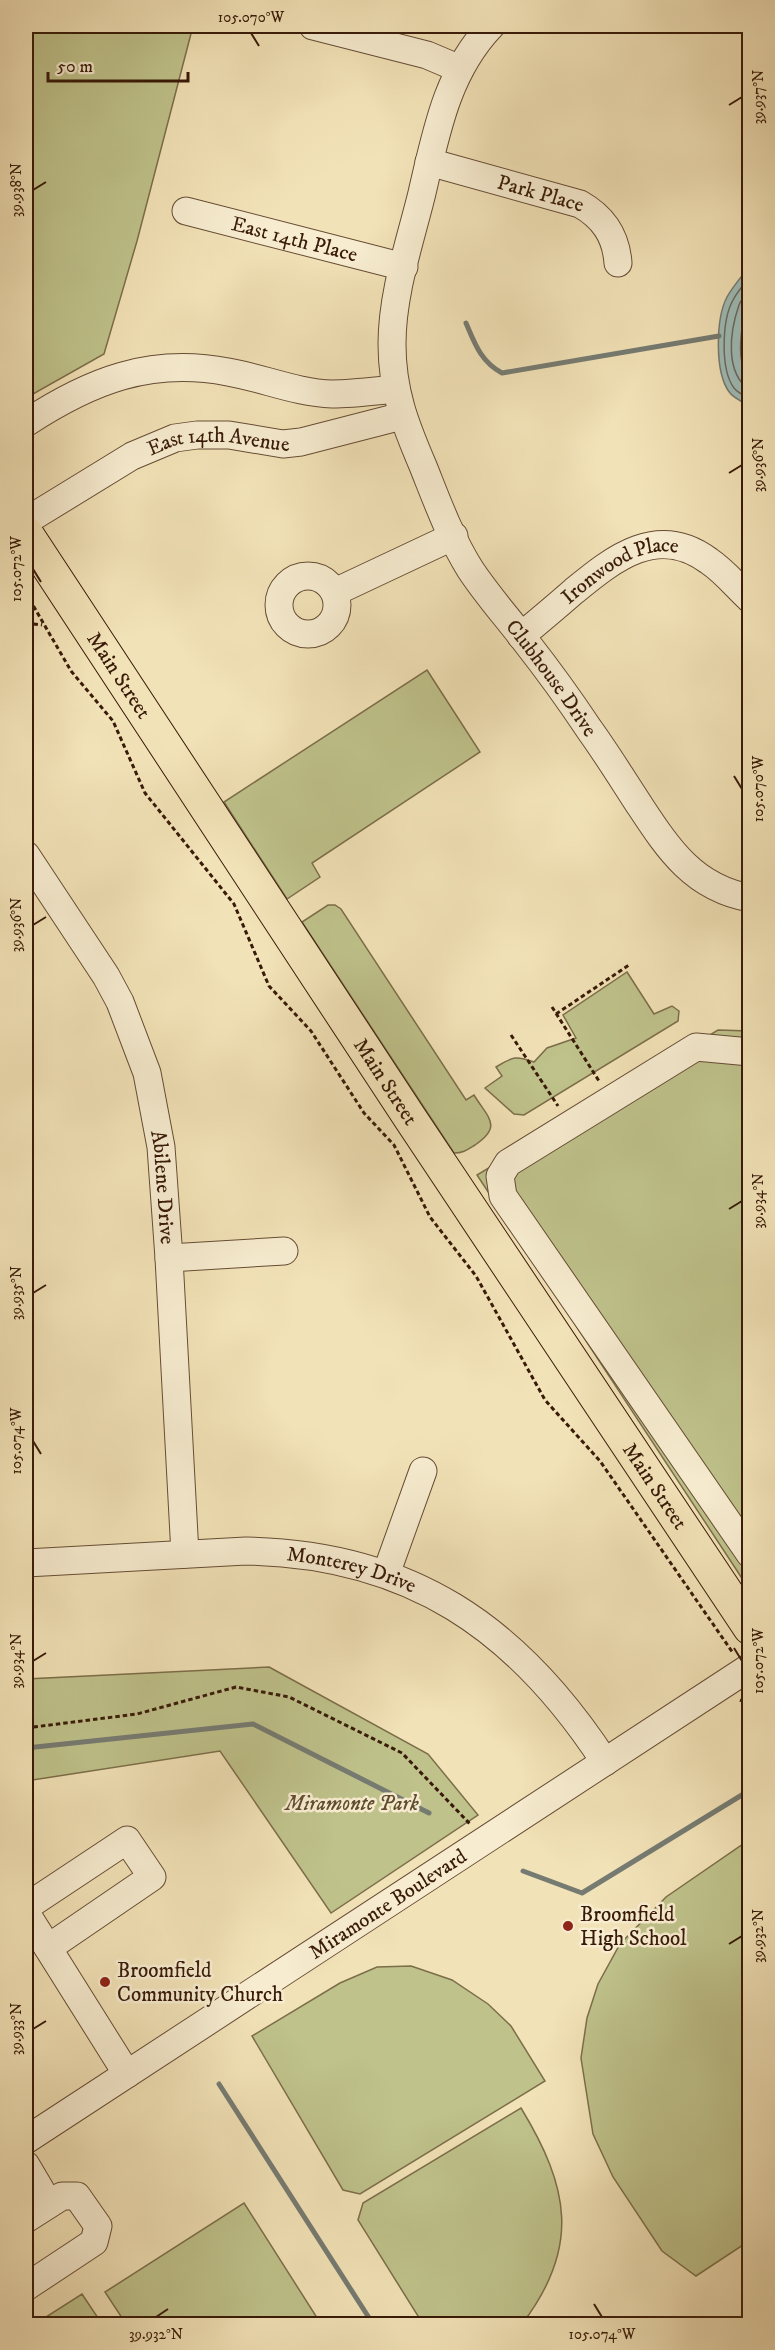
<svg xmlns="http://www.w3.org/2000/svg" width="775" height="2350" font-family="'IM FELL DW Pica',serif">
<style>
.green{fill:#bfc28b;stroke:#7c6e4a;stroke-width:1.5}
.water{fill:#9fbcb8;stroke:#767b72;stroke-width:1.5}
.lines{fill:none;stroke-linecap:round;stroke-linejoin:round}
.shore{stroke:#6c6b60;stroke-width:1.5}
.stream{stroke:#767b72;stroke-width:5}
.minor-casing{stroke:#664c34;stroke-width:29}
.major-casing{stroke:#381a08;stroke-width:35}
.path{stroke:#381a08;stroke-width:3;stroke-dasharray:4.5 3;stroke-linecap:butt}
.minor{stroke:#f7ecd0;stroke-width:27}
.major{stroke:#f2e2b7;stroke-width:33}
.ticks{fill:none;stroke:#381a08;stroke-width:2}
.poi-dot{fill:#8f2418;stroke:#f7ecd0;stroke-width:2}
.labels{text-anchor:middle;stroke-width:5;stroke-linejoin:round;paint-order:stroke}
.street-label{font-size:21px;fill:#381a08;stroke:#f7ecd0}
.park-label{font-size:21px;font-style:italic;fill:#604c2f;stroke:#f7ecd0}
.poi-label{font-size:21px;fill:#381a08;stroke:#f7ecd0;text-anchor:start}
.neatline{fill:none;stroke:#381a08;stroke-width:2}
.ticks-label{font-size:15px;text-anchor:middle;fill:#381a08}
</style>
<rect width="100%" height="100%" fill="#f2e2b7"/>
<filter id="stains"><feTurbulence type="fractalNoise" baseFrequency=".00333" numOctaves="4"/><feColorMatrix values="0 0 0 0 .2 0 0 0 0 .09 0 0 0 0 .02 0 0 0 .5 -.17"/></filter>
<radialGradient id="worn" r=".72"><stop offset=".6" stop-color="#630" stop-opacity="0"/><stop offset="1" stop-color="#630" stop-opacity=".3"/></radialGradient>
<!-- green -->
<path class="green" d="M26,26H193L137,241L104,354L26,398Z
M427,670L480,752L312,863L320,877L287,899L224,802Z
M328,905H335L341,909L466,1100L474,1095C488,1118 503,1126 475,1145C467,1150 463,1153 454,1153L302,922Z
M627,972L654,1014L672,1006L679,1011L678,1021L524,1115L514,1114L485,1088L502,1076L496,1067C513,1057 515,1055 534,1062L547,1048L576,1038L563,1015Z
M718,1030L749,1031V1589L477,1175Z
M269,1667L428,1754L478,1815L331,1913L220,1751L26,1781V1679Z
M749,1840V2241L696,2276L662,2251L613,2177L593,2134L581,2058L587,2018L598,1984L620,1944L666,1897Z
M411,1966L452,1980L488,2004L511,2026L545,2081L360,2194L343,2190L252,2036L340,1983L377,1967Z
M521,2108C569,2187 581,2247 522,2324H423L358,2220L363,2203Z
M244,2203L321,2324H126L105,2292Z
M82,2294L102,2324H35Z"/>
<!-- water -->
<path class="water" d="M749,267V406C743,402 734,398 730,393C714,373 716,318 727,297C733,286 742,276 749,267Z"/>
<g class="lines">
<!-- shore -->
<path class="shore" d="M750,277C744,284 737,292 733,300C722,320 720,369 734,388C738,393 745,396 750,399
M750,289C746,294 741,300 739,305C730,331 724,373 750,390
M750,305C740,323 735,363 750,379"/>
<!-- stream -->
<path class="stream" d="M466,323C475,344 481,362 502,373L719,336
M26,1748L253,1724L429,1813
M523,1871L582,1893L750,1790
M219,2084L373,2324"/>
<defs>
<g id="minor">
<path d="M313,26L427,55L460,69"/>
<path id="s1" d="M491,26C447,72 436,133 422,193C410,242 392,293 392,344C392,391 405,424 423,466C437,501 450,537 470,569C487,595 507,617 526,642C548,670 569,699 589,729C607,754 623,780 640,806C669,850 694,888 750,898"/>
<path id="s2" d="M429,162L580,204C603,217 616,235 618,263"/>
<path id="s3" d="M186,211L404,267"/>
<path d="M26,423C90,381 150,357 228,372C263,378 297,393 332,394C353,394 375,391 396,389"/>
<path id="s4" d="M26,521L132,456L175,438L197,435H229L283,444L301,442L402,416"/>
<circle cx="308" cy="605" r="29"/>
<path d="M335,592L454,536"/>
<path id="s5" d="M521,636C539,621 557,606 574,591C614,558 658,523 709,561C724,571 736,586 750,599"/>
<path id="s6" d="M26,855L106,976L120,1002L147,1073L161,1147L169,1258L185,1554"/>
<path d="M750,1052L696,1047L508,1163L500,1176L503,1196L750,1554"/>
<path d="M169,1258L284,1251"/>
<path id="s7" d="M26,1563L246,1551C410,1554 517,1627 605,1762"/>
<path d="M386,1574L423,1471"/>
<path d="M26,1907L127,1840L152,1877L48,1948"/>
<path d="M26,1913L127,2074"/>
<path id="s8" d="M26,2140L750,1667"/>
<path d="M26,2165L49,2204"/>
<path d="M26,2219L62,2196H77L98,2226L94,2242L26,2287"/>
</g>
<g id="major">
<path id="s9" d="M26,533L410,1118L750,1628"/>
</g>
</defs>
<!-- minor casing -->
<use href="#minor" class="minor-casing"/>
<!-- major casing -->
<use href="#major" class="major-casing"/>
<!-- path -->
<path class="path" d="M26,593L71,671L113,721L145,793L234,904L269,986L311,1031L364,1113L394,1145L430,1217L476,1276L545,1400L600,1461L733,1653
M26,623L42,625
M552,1007L599,1081
M556,1014L629,965
M511,1035L558,1106
M740,1700L750,1704
M26,1728L137,1714L236,1687L289,1697L402,1753L470,1824"/>
<!-- minor -->
<use href="#minor" class="minor"/>
<!-- major -->
<use href="#major" class="major"/>
</g>
<!-- ticks -->
<path class="ticks" d="M251,33L259,46M729,105L742,97M33,190L46,182M729,473L742,465M33,569L41,582M734,776L742,789M33,925L46,917M729,1209L742,1201M33,1293L46,1285M33,1441L41,1454M734,1648L742,1661M33,1661L46,1653M729,1944L742,1936M33,2029L46,2021M594,2304L602,2317M156,2317L168,2309"/>
<!-- markers -->
<g class="poi-dot">
<circle cx="568" cy="1926" r="6"/>
<circle cx="105" cy="1982" r="6"/>
</g>
<g class="labels">
<!-- street labels -->
<g class="street-label">
<text dy="7" stroke="none"><textPath href="#s2" startOffset="116">Park Place</textPath></text>
<text dy="7" stroke="none"><textPath href="#s3" startOffset="112">East 14th Place</textPath></text>
<text dy="7" stroke="none"><textPath href="#s4" startOffset="214">East 14th Avenue</textPath></text>
<text dy="7" stroke="none"><textPath href="#s5" startOffset="122">Ironwood Place</textPath></text>
<text dy="7" stroke="none"><textPath href="#s9" startOffset="170">Main Street</textPath></text>
<text dy="7" stroke="none"><textPath href="#s1" startOffset="714">Clubhouse Drive</textPath></text>
<text dy="7" stroke="none"><textPath href="#s9" startOffset="656">Main Street</textPath></text>
<text dy="7" stroke="none"><textPath href="#s6" startOffset="366">Abilene Drive</textPath></text>
<text dy="7" stroke="none"><textPath href="#s9" startOffset="1142">Main Street</textPath></text>
<text dy="7" stroke="none"><textPath href="#s7" startOffset="328">Monterey Drive</textPath></text>
<text dy="7" stroke="none"><textPath href="#s8" startOffset="432">Miramonte Boulevard</textPath></text>
</g>
<!-- park labels -->
<g class="park-label">
<text x="352" y="1810">Miramonte Park</text>
</g>
<!-- poi labels -->
<g class="poi-label">
<text x="580" y="1921">Broomfield<tspan x="580" dy="24">High School</tspan></text>
<text x="117" y="1977">Broomfield<tspan x="117" dy="24">Community Church</tspan></text>
</g>
</g>
<!-- margin -->
<rect width="775" height="2350" fill="none" stroke="#f2e2b7" stroke-width="66"/>
<!-- scale -->
<path d="M48 72v9h140v-9" fill="none" stroke="#381a08" stroke-width="3"/>
<text x="57" y="72" font-size="18" fill="#381a08" stroke="#f7ecd0" stroke-width="4.5" paint-order="stroke">50 m</text>
<rect x="33" y="33" width="709" height="2284" class="neatline"/>
<g class="ticks-label">
<text x="251" y="22">105.070°W</text>
<text transform="translate(758 97) rotate(-90)" y="5">39.937°N</text>
<text transform="translate(16 190) rotate(-90)" y="5">39.938°N</text>
<text transform="translate(758 465) rotate(-90)" y="5">39.936°N</text>
<text transform="translate(16 569) rotate(-90)" y="5">105.072°W</text>
<text transform="translate(758 789) rotate(-90)" y="5">105.070°W</text>
<text transform="translate(16 925) rotate(-90)" y="5">39.936°N</text>
<text transform="translate(758 1201) rotate(-90)" y="5">39.934°N</text>
<text transform="translate(16 1293) rotate(-90)" y="5">39.935°N</text>
<text transform="translate(16 1441) rotate(-90)" y="5">105.074°W</text>
<text transform="translate(758 1661) rotate(-90)" y="5">105.072°W</text>
<text transform="translate(16 1661) rotate(-90)" y="5">39.934°N</text>
<text transform="translate(758 1936) rotate(-90)" y="5">39.932°N</text>
<text transform="translate(16 2029) rotate(-90)" y="5">39.933°N</text>
<text x="156" y="2339">39.932°N</text>
<text x="602" y="2339">105.074°W</text>
</g>
<rect width="100%" height="100%" filter="url(#stains)"/>
<rect width="100%" height="100%" fill="url(#worn)"/>
</svg>
